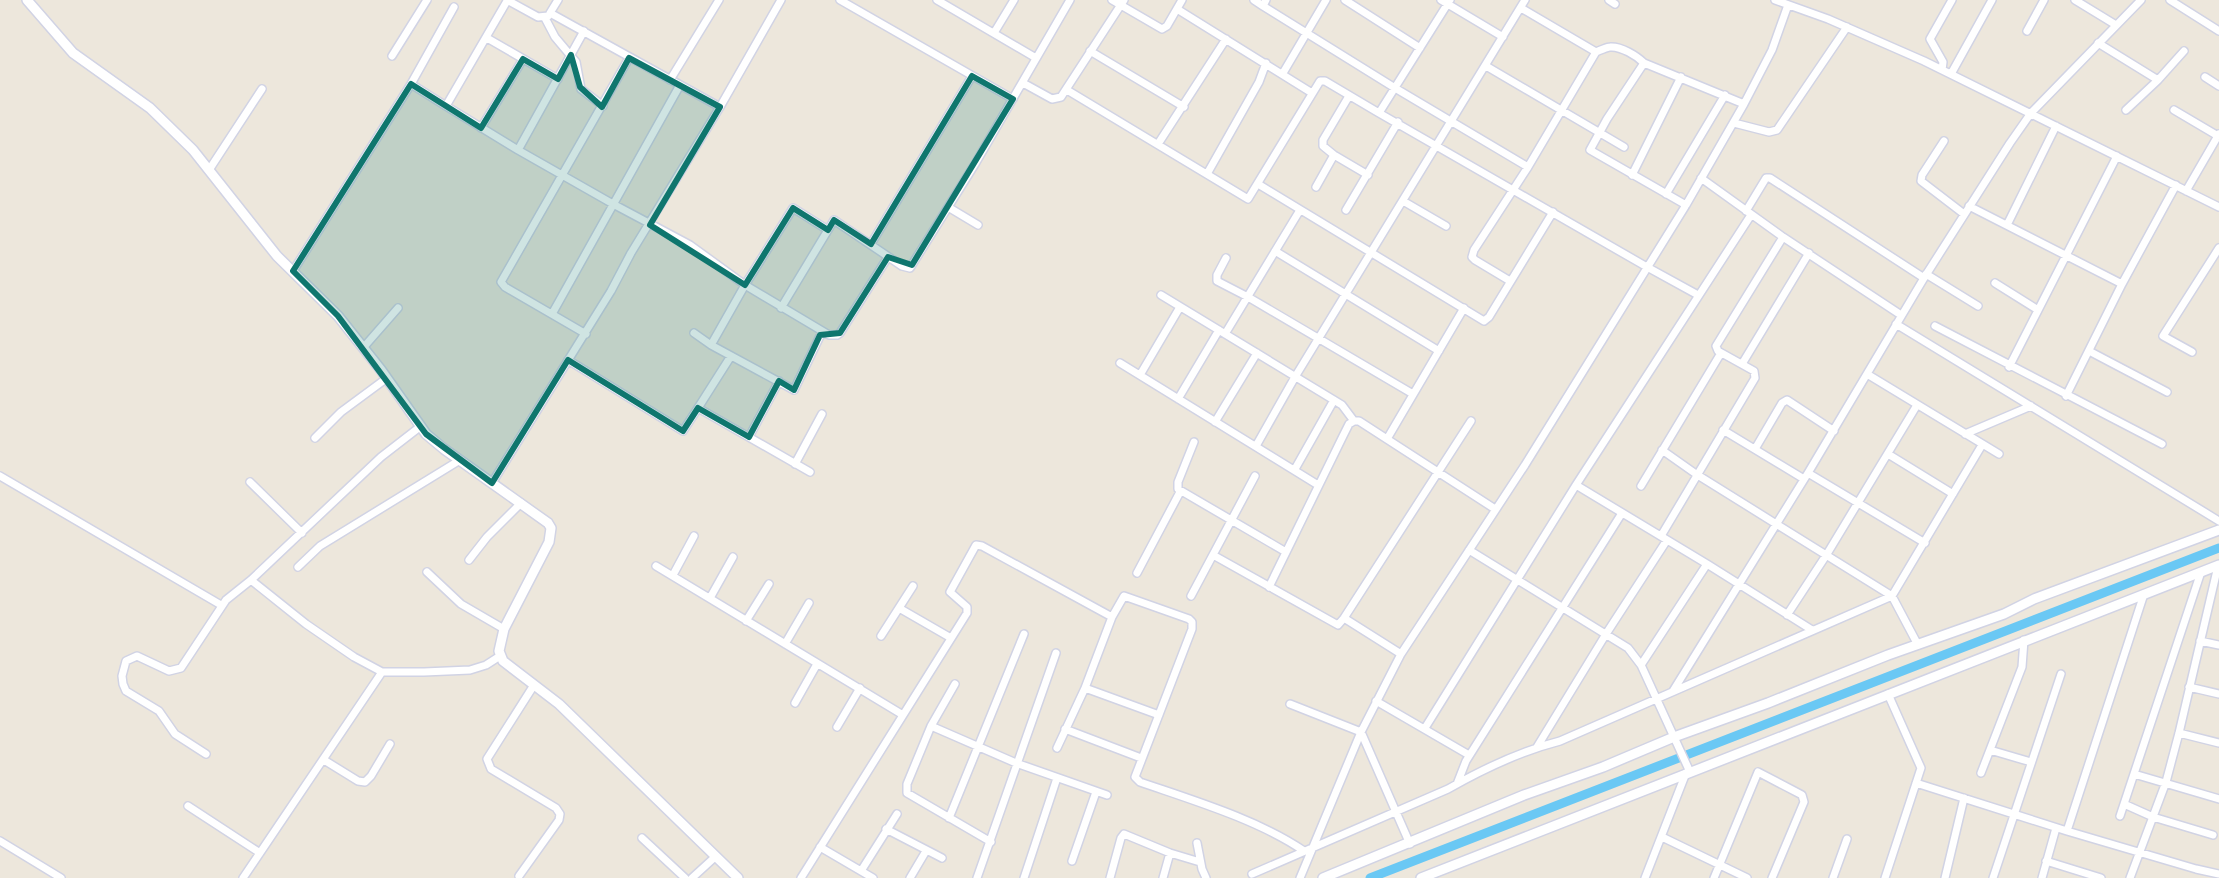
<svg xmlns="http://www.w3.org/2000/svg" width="2219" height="878" font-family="'Nunito Sans',sans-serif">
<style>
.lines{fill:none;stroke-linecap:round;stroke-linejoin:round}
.canal{stroke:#6ac8f4;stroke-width:9}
.minor-casing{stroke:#d1d3e4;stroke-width:10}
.tertiary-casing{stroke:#d1d3e4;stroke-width:12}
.minor{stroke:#fff;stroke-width:7}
.tertiary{stroke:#fff;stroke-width:9}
.marked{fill:#0f766e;fill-opacity:0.2;stroke:#0f766e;stroke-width:6;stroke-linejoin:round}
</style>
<rect width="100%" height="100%" fill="#ede7dc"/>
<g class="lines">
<!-- canal -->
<path class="canal" d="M1370,878L2219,548"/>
<defs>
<path id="minor" d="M507,0L538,17L548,16
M558,0L550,13L720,107
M840,0L1013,99
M937,0L1036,58
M1112,0L1162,29L1167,26L1182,0
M1254,0L1263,6L1266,0
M1345,0L1420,48
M1441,0L1503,37
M1609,0L1615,4
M1775,0L1828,19L1924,61L2219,207
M2075,0L2116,25
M2170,0L2219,31
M507,1L446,106L518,150L613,204L690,245L745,285L829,335H837L840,333L888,257
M1263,6L1395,88L1528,167
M1177,9L1312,93
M545,18L555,37L576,62L581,89L603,106
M2027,31L2044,0
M994,33L1014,0
M487,38L558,79
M2098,43L2158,80
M1090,51L1184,107
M1596,52C1598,51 1608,47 1610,47C1621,46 1637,56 1644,63L1744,104
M392,56L427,0
M1644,63L1607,119L1590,150L1686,205
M1486,66L1624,147
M1942,70L1943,62L1930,39L1952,0
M1283,73L1326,0
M1951,74L1992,0
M2205,77L2219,86
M670,80L719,0
M1023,83L1052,99L1061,97L1124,0
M411,84L446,106
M1067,90L1248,199L1320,81H1325L1379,113L1450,0
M1349,96L1323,140V146L1334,155L1368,175
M2126,110L2158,80L2184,51
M2174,110L2218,136
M1379,113L1647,267L1698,295
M1734,123L1769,132L1777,130L1847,27
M481,128L523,59
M1944,141L1922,175L1921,181L1964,214
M1158,144L1226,39
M518,150L584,31
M209,170L262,89
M1207,174L1259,82L1266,63
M1632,175L1681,77
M1701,178L1783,237L1901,315
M1258,184L1484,321L1489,317L1553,212
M1316,187L1334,155
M2186,191L2219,134
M1666,194L1725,95
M1403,201L1446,226
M1969,206L2122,284
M948,207L978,225
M1346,210L1398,122
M1746,211L1766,178H1770L1924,278
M2007,225L2056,126
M871,244L972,76
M1275,251L1439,351
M1226,258L1217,275V281L1248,297L1413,394
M293,271L411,84L454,7
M1926,274L1978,306
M1510,281L1475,260L1472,257L1474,250L1528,167L1596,52L1521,8
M1995,283L2038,310
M1161,295L1342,405L1354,421
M781,308L834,220L902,266L910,268L975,164L1070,0
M552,314L680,85
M1896,324L2219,521
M1935,326L2162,444
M694,333L711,345L794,390L822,332
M586,334L505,287L501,282L629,58
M1225,334L1300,210
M711,345L745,285L793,208L828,230
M363,348L398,308
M2089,351L2167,392
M2192,352L2163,336L2219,248
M731,356L698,408L810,472
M568,360L683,431L698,408
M1120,363L1318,485
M1742,364L1809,253
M2009,367L2117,156
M1867,374L1999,454
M1140,375L1180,307
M2066,396L2122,284L2176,185
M1178,399L1219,330
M1215,422L1257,353
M1723,430L1804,479
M1965,434L2031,406
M749,437L779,381
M315,438L341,412L387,378
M1387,439L1464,308
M1194,442L1178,482V489L1286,552
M1256,446L1295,377L1525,0
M1755,449L1782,403L1787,400L1834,431
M1662,450L1696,474L1892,596L1982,445
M1888,454L1953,494
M795,464L822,414
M1295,469L1334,400
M1808,473L1925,543
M0,476L221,605
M250,482L302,533
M492,483L611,291L631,253L720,107L781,0
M1576,485L1707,564L1641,665
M1641,486L1721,353
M1661,536L1755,378L1754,371L1718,351L1716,346L1783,237
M1469,550L1628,648L1641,665L1690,772
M1213,555L1338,625L1344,618L1471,421
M469,560L487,537L521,503
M1707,564L1812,630
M656,566L903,715
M298,567L320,546L460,460
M427,572L461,604L504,629
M1137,573L1180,492
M673,575L694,536
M251,580L306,624L354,657L382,672H424L470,670L486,665L500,656
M1269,587L1343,436L1349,424L1354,421H1359L1495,509
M1191,596L1255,476
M710,598L733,557
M899,608L951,638
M1787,615L1827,554L1917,405
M1344,618L1401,654
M746,621L769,584
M881,636L913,586
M2200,641L2219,645
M785,644L809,603
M955,684L931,726L907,784V793L991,842
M2189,687L2219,694
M1085,688L1159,715
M1673,691L1808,473L1924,278L2010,143L2031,113L2141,0
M1376,701L1469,755
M795,703L817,664
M1290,704L1361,732L1410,844
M931,726L1016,763L1107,795
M837,727L860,688
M1425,728L1576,485L1751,215
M1065,729L1141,758
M2179,733L2219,743
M1537,747L1606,634L1667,540
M1057,748L1085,688L1112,617L1124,596L1189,619L1192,622V629L1135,777L1140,782C1192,800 1259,820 1304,851
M1990,750L2031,762
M206,754L175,734L159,711L126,691L123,684L122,676L126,661L137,656L169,671L181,668L226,600L251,580L381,457L421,426
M324,760L358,781L365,782L371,776L390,744
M1981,773L2022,667L2024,640
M2134,774L2219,799
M1916,783L2067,831L2196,869L2219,874
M1457,784L1466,761L1622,513
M2124,804L2153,817L2213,835
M188,806L260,853
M2120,816L2201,572
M949,818L1024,634
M886,829L942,858
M2067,831L2144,594
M1662,837L1747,878
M642,838L685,878
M0,841L61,878
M1197,843L1202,869L1206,878
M820,847L873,878
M1072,861L1096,792
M2046,861L2101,878
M861,871L897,814
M1252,874L1448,789C1483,769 1521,751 1560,741L1892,596L1918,645
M519,876L559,820L560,814L556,808L491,769L487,759L534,685
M243,878L382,672
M692,878L715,857
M801,878L967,613V607L950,592L976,545L982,546L1112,617
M910,878L926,851
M977,878L1056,653
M1024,878L1057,778
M1110,878L1121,838L1124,834L1170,853L1200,862
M1163,878L1170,853
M1300,878L1361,732L1401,654L1525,465L1686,205L1744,104L1772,50L1788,5
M1645,878L1686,773
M1714,878L1758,772L1802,795L1804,802L1772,878
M1833,878L1847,839
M1885,878L1921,768L1888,694
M1945,878L1964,798
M1993,878L2061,674
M2042,878L2056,828
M2130,878L2166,782L2179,733L2218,566"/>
<path id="tertiary" d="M27,0L73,53L150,108L193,150L277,256L338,316L381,370L426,434L444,449L548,523L551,528L549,542L504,629L499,651L503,661L559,704L738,878
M1323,878L1524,795L1603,767L1674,737L1768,703L1888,655L2004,614L2034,599L2219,530
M1421,878L2219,565"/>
</defs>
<!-- minor casing -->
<use href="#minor" class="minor-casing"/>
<!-- tertiary casing -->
<use href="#tertiary" class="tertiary-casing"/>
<!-- minor -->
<use href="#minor" class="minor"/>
<!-- tertiary -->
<use href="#tertiary" class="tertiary"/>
</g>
<!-- marked area -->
<path class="marked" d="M571,55L580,87L602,107L629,58L720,107L650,225L745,285L793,208L828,230L834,220L871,244L972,76L1013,99L912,265L888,257L840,333L820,335L794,390L779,381L749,437L698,408L683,431L568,360L492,483L426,434L338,316L293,271L411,84L481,128L523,59L558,79Z"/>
</svg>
